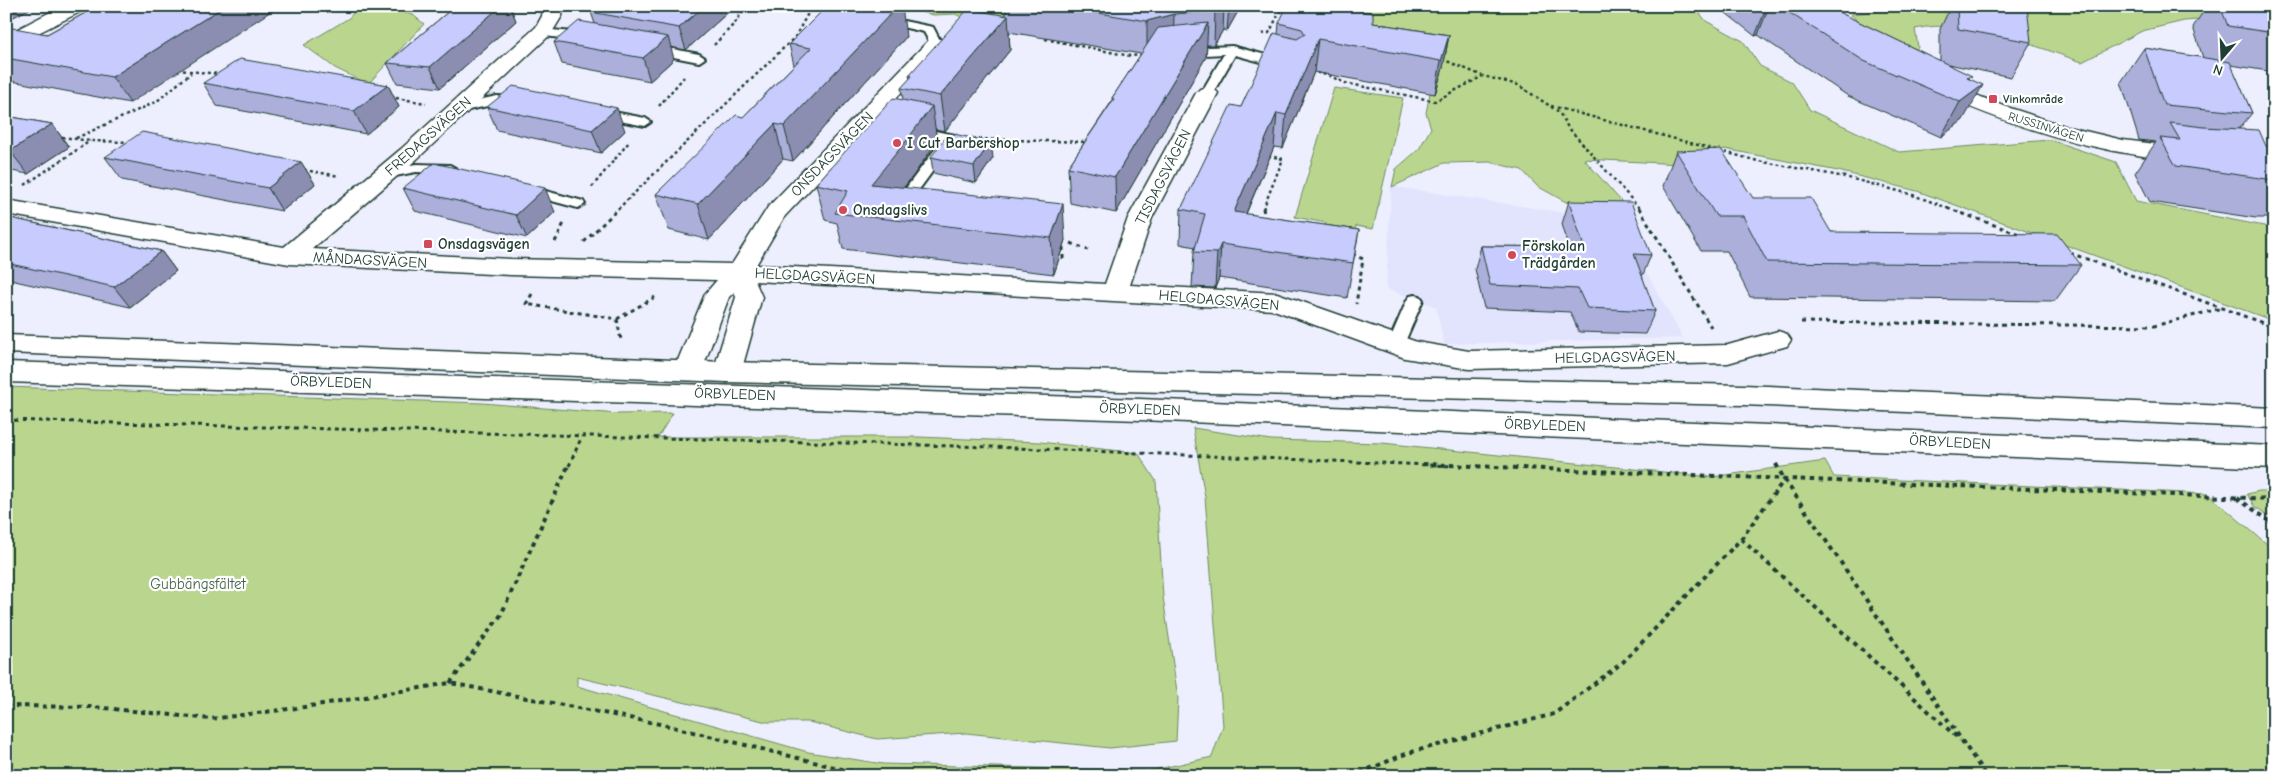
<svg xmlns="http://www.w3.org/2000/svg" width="2280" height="782" font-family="'Comic Neue',sans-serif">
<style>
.built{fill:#e2e4fe}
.green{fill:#bad68e;stroke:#6c8a61}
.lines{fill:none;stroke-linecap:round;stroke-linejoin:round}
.lane-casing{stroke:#1f3d34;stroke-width:4}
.street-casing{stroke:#1f3d34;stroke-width:3}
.secondary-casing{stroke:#1f3d34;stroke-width:3}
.path-far2{stroke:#1f3d34;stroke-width:2.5;stroke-dasharray:3 3;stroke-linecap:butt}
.path-far1{stroke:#1f3d34;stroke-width:3;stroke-dasharray:4 4;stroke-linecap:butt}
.path{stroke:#1f3d34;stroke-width:4;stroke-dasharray:4.5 4.5;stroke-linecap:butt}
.lane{fill:#fff;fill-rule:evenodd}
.street{fill:#fff;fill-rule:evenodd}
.secondary{fill:#fff;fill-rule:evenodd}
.wall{fill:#abafda;stroke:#1f3d34}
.shaded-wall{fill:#8b8eb1;stroke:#1f3d34}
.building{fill:#c7cbfd;stroke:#1f3d34}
.poi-dot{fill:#d1495b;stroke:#fff;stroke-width:2}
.labels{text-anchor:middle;stroke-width:4.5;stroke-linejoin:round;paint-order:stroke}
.far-poi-label{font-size:12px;font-weight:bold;fill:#1f3d34;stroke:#fff;text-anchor:start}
.far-street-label{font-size:12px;fill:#1f3d34;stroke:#fff}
.street-label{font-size:15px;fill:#1f3d34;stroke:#fff}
.poi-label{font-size:15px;font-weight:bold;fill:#1f3d34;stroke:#fff;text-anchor:start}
.park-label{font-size:15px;fill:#46634a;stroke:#fff}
</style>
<rect width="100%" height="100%" fill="#eeeffe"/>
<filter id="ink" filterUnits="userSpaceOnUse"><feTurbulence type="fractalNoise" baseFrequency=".02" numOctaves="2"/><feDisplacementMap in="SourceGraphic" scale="10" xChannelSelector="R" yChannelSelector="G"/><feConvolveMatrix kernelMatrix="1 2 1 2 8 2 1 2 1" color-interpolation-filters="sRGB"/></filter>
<g filter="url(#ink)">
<!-- built -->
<path class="built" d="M1391,186L1618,221L1683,338L1444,344L1436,307L1386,289Z"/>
<!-- green -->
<path class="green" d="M359,6H387V8L413,15L424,24L368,84L335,68L304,45L349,18Z
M907,6H1013L1003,16L970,21L955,14L934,15L906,9Z
M1331,6H1694L1706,21L1743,41L1760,66L1792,82L1810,110L1899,152L2050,140L2116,162L2136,201L2264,226L2274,231V321L1917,191L1838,171L1725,149L1681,164L1584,159L1627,208L1575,207L1537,186L1522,170L1490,162L1444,163L1392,187L1396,169L1419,149L1431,128L1426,113L1431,88Z
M1934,6H2234L2223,18L2184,21L2142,31L2082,62C2034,46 1965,17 1915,29L1918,47L1911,59L1866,28L1850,14Z
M1334,88L1403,98L1373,229L1356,226L1351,246L1321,241L1326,223L1295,217Z
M6,387L482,403L618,414L673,413L658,437H918L1040,442L1138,453L1156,481L1163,597L1178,698L1176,741L1110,748L966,733L877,739L809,722H767L577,677V686L808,752L883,764L1149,771L1212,757L1223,726L1205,497L1193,428L1271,440L1382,443L1712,477L1825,461L1834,477L2208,494L2274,550V776H6Z
M2259,491H2274V519L2254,506L2247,494Z"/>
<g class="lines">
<defs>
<path id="lane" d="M884,17L933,27L942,44L940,47H932L924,32L880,22L878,20L880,18Z
M541,29L584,33L590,37L584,41L537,35L535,33L537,31Z
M652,45L699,54L705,58L699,62L648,52L646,49L648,46Z
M1232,46L1288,61L1290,64L1284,68L1235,55L1211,96H1203L1201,93L1224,54L1186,56L1180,52L1186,48Z
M497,96L517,97L523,101L517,105L497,104L459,112L453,108L455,105Z
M598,109L645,118L651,122L645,126L594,116L592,113L594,110Z
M915,127L955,135L957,138L918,191L913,192L906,188L942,140L910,134L909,131Z
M416,164L450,165L457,169L450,173L416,172L385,178L378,174L380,171Z
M527,186L583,201L585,204L578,208L522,193L520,190Z
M1415,295L1420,296L1423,300L1404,344L1402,348H1390L1388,344L1407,300L1410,296Z"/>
<path id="street" d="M62,6H86L84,10L6,49V35Z
M543,6H563L562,16L551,34L417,159L312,249L511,259L732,264L768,207L929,40L936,38L943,40L946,44L943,48L785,216L756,265L1105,284L1128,218L1196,93L1200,89L1207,87L1214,89L1218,93L1152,218L1130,285L1277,293L1417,342L1469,351L1728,345L1778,331L1787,334L1791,340L1787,346L1728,363L1469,369L1405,358L1274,310L755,281L762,297L741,372L737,379L727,382L717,379L713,372L736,297L734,292L729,297L702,370L698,377L688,380L678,377L674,370L705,294L717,280L511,275L289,264L6,214V200L284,247L401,149L536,27L542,16Z
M1939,81L2007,107L2068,127L2123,140L2188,148L2196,150L2199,155L2196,160C2180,164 2160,159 2143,156C2069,145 2000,121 1932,91L1929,87L1932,83Z"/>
<path id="secondary" d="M6,335L727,362L1743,385L2274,408V428L1743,405L727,382L6,353Z
M6,362L1140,399L2274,446V468L1140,420L6,382Z"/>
</defs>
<!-- lane casing -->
<use href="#lane" class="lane-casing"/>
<!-- street casing -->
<use href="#street" class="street-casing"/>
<!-- secondary casing -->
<use href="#secondary" class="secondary-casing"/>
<!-- path-far2 -->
<path class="path-far2" d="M1262,34L1269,33L1283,6
M1045,39L1130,56L1145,55
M714,45L735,23L746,6
M1442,59L1483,76L1518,85L1559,112L1567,126L1640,209
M177,70L221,74
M1311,71L1330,76L1345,83L1435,101L1483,76
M390,97L426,103
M659,106L684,77
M1551,106L1758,161L1845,177L1910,194L1951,209
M56,136L90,141L130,142
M76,138L156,102L191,73
M973,139L1087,142
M304,170L339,176
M25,185L90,141
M592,187L629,142
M618,209L795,37L812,6
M1263,209L1283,159L1270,156"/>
<!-- path-far1 -->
<path class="path-far1" d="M1263,208L1265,220
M1639,208L1711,327
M1947,208L2022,235
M555,242L565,221
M584,242L619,208
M1071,243L1088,250
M1063,247V261
M2070,253L2274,327
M1352,254L1363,259L1356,304
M532,294L526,304L617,319L621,340
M617,319L655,297
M1801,322L2154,326L2222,308
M6,420L991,447L1453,466
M1776,464L1777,466
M569,466L582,436"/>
<!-- path -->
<path class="path" d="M1423,464L2274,499
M1776,464L1784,479L1986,776
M2237,498L2274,524
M1741,539L1960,740
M450,683L501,615L569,464
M6,706L94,707L211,719L304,707L450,683L665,725L858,773L971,776
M1352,776L1408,753L1554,714L1623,662L1741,539L1784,480"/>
<!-- lane -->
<use href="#lane" class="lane"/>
<!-- street -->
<use href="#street" class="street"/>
<!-- secondary -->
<use href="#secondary" class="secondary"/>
</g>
<!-- wall -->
<path class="wall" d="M98,6L130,103L6,80V32L47,34Z
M455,6H510L516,21L440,88L397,83L387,63Z
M598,6H735L686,50L670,47L674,59L650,81L562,64L554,42L595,24L591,12Z
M1005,6H1241L1227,31L1223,30L1214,45H1207L1206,57L1116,213L1070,203L1068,167L1112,101V98L1141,54L1009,32L1010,50L945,131L935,129L937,141L913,176L903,188L1065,240L1054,274L843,249L837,223L825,220L816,184L903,100L901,88L910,79L909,75L1006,15Z
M1717,6H1828V7L1940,61V29L1951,6H2021L2031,42L2011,77L1948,64L1970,79L1963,120L1941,137L1848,96L1758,35L1755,36Z
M2207,6H2274V72L2231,65L2252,113L2239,129L2266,146L2274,147V218H2256L2150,202L2135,173L2156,142L2139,140L2121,82L2144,48L2203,58L2193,27Z
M1279,23H1373L1449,35L1443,68L1435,94L1314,72L1283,148L1274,147L1246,214L1359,230L1347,298L1219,278L1215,288L1192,287L1194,252L1195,247L1180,244L1181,209L1241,107L1278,34Z
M906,37L793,161L783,159L709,240L669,230L656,194L743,117L794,65L789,44Z
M203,83L388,85L399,107L366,134L217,106Z
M487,107L625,131L601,153L497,130Z
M6,116L52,124L69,147L28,174L6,170Z
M1676,151L1753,198L1831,232L2081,265L2055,301L1750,297L1727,251H1701L1663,186Z
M105,157L301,162L315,184L282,211L122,180Z
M931,157L993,158L976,183L933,173Z
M403,188L555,212L527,238L415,211Z
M1569,201L1651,255L1642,277L1655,311L1645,334L1579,332L1570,312L1484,308L1475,269L1481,246L1569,247L1562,224Z
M6,217L161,251L176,271L130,307L6,279Z"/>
<!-- shaded-wall -->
<path class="shaded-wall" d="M6,6H35L6,21Z
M225,6H279L130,103L112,77Z
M501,6H510L516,21L440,88L430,67Z
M704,6H735L686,50L679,28Z
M898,6H902L906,37L793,161L784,126Z
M1218,6H1224L1223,30L1214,45L1215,11Z
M1229,6H1241L1227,31Z
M1767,6H1769L1758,35L1755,36Z
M1174,14L1173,48L1147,55V21Z
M1008,16L1010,50L945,131L940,96Z
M1208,23L1206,57L1116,213L1115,177Z
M1449,35L1443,68L1435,94L1441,61Z
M668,37L674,59L650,81L643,58Z
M1318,39L1314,72L1283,148L1286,115Z
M388,85L399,107L366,134L354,111Z
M1983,85L1963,120L1941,137L1960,102Z
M932,106L937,141L913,176L879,218L871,184Z
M617,108L625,131L601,153L592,130Z
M1277,113L1274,147L1232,246L1234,212Z
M52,124L69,147L28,174L10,151Z
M775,124L783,159L709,240L698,204Z
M991,142L993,158L976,183L974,166Z
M301,162L315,184L282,211L268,188Z
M545,188L555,212L527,238L516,215Z
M1063,204L1065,240L1054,274L1051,238Z
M1221,244L1219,278L1215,288L1217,253Z
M161,251L176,271L130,307L114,287Z"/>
<!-- building -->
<path class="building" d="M98,6H225L112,77L6,58V32L14,28L47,34Z
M455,6H501L430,67L387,63Z
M598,6H704L679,28L591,12Z
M827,6H898L784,126L775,124L698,204L656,194L736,115L743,117L811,48L789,44Z
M1057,6H1218L1215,11L1174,14L1147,21Z
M1287,6H1331L1373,13V23L1449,35L1441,61L1318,39L1286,115L1277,113L1234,212L1359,230L1353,263L1221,244L1217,253L1194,252L1205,214L1181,209L1231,105L1241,107L1274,33L1297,39L1305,34L1302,29L1279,23Z
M1779,6H1828V7L1972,76L1967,78L1983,85L1960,102L1864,61Z
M1957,6H2021L2027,7L2031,42L1958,29Z
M2220,6H2274V33L2228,26Z
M968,9L1008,16L940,96L901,88L912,76L909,75Z
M579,21L668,37L643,58L554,42Z
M1208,23L1115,177L1068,167L1114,99L1112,98L1158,28Z
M2144,48L2230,62L2252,113L2164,105Z
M240,59L388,85L354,111L203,83Z
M513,86L617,108L592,130L487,107Z
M893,98L932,106L907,140L871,184L1063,204L1051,238L835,213L848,191L816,184Z
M6,116L52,124L10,151H6Z
M2170,123L2204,127L2259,130L2266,146L2274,147V180L2176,166L2160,138L2180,140Z
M142,132L301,162L268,188L105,157Z
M949,133L991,142L974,166L931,157Z
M1721,149L1753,198H1811L1831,232L2057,234L2081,265L1767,262L1743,216H1716L1676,151Z
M434,163L545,188L516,215L403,188Z
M1569,201L1631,202L1651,255L1634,254L1655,311L1587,308L1578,289L1490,285L1481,246L1584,247Z
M6,217L161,251L114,287L6,263Z"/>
</g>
<!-- markers -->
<g class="poi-dot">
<rect x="1988" y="94" width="10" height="10" rx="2.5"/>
<circle cx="897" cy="143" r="5"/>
<circle cx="843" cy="210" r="5"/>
<rect x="423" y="239" width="10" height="10" rx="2.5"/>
<circle cx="1512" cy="255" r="5"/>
</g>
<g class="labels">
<!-- far-poi labels -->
<g class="far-poi-label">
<text x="2003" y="103">Vinkområde</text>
</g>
<!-- far-street labels -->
<g class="far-street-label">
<text transform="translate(2046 127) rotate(17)" y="4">RUSSINVÄGEN</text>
</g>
<!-- street labels -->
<g class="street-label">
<text transform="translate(428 136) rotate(-42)" y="5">FREDAGSVÄGEN</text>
<text transform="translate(832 154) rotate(-46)" y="5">ONSDAGSVÄGEN</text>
<text transform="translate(1163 177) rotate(-63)" y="5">TISDAGSVÄGEN</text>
<text transform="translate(370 260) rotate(3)" y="5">MÅNDAGSVÄGEN</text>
<text transform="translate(815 276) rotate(3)" y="5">HELGDAGSVÄGEN</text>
<text transform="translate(1219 300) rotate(5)" y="5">HELGDAGSVÄGEN</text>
<text transform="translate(1615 357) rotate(-1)" y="5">HELGDAGSVÄGEN</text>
<text transform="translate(331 382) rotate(2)" y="5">ÖRBYLEDEN</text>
<text transform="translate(735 394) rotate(2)" y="5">ÖRBYLEDEN</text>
<text transform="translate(1140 409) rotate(2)" y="5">ÖRBYLEDEN</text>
<text transform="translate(1545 425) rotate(2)" y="5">ÖRBYLEDEN</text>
<text transform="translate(1950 442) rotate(3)" y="5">ÖRBYLEDEN</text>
</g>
<!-- poi labels -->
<g class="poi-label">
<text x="907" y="148">I Cut Barbershop</text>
<text x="853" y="215">Onsdagslivs</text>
<text x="438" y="249">Onsdagsvägen</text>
<text x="1522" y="251">Förskolan<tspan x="1522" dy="17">Trädgården</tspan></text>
</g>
<!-- park labels -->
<g class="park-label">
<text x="198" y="589">Gubbängsfältet</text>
</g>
</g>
<!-- margin -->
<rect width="2280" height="782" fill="none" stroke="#fff" stroke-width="25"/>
<rect x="12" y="12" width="2255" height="757" fill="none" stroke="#1f3d34" stroke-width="2" filter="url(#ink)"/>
<!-- north arrow -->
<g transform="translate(2222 58) rotate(199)" stroke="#ffffff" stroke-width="4" paint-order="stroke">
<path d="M0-4L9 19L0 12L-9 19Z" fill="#1f3d34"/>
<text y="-8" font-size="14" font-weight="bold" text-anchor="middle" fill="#1f3d34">N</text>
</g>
</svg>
